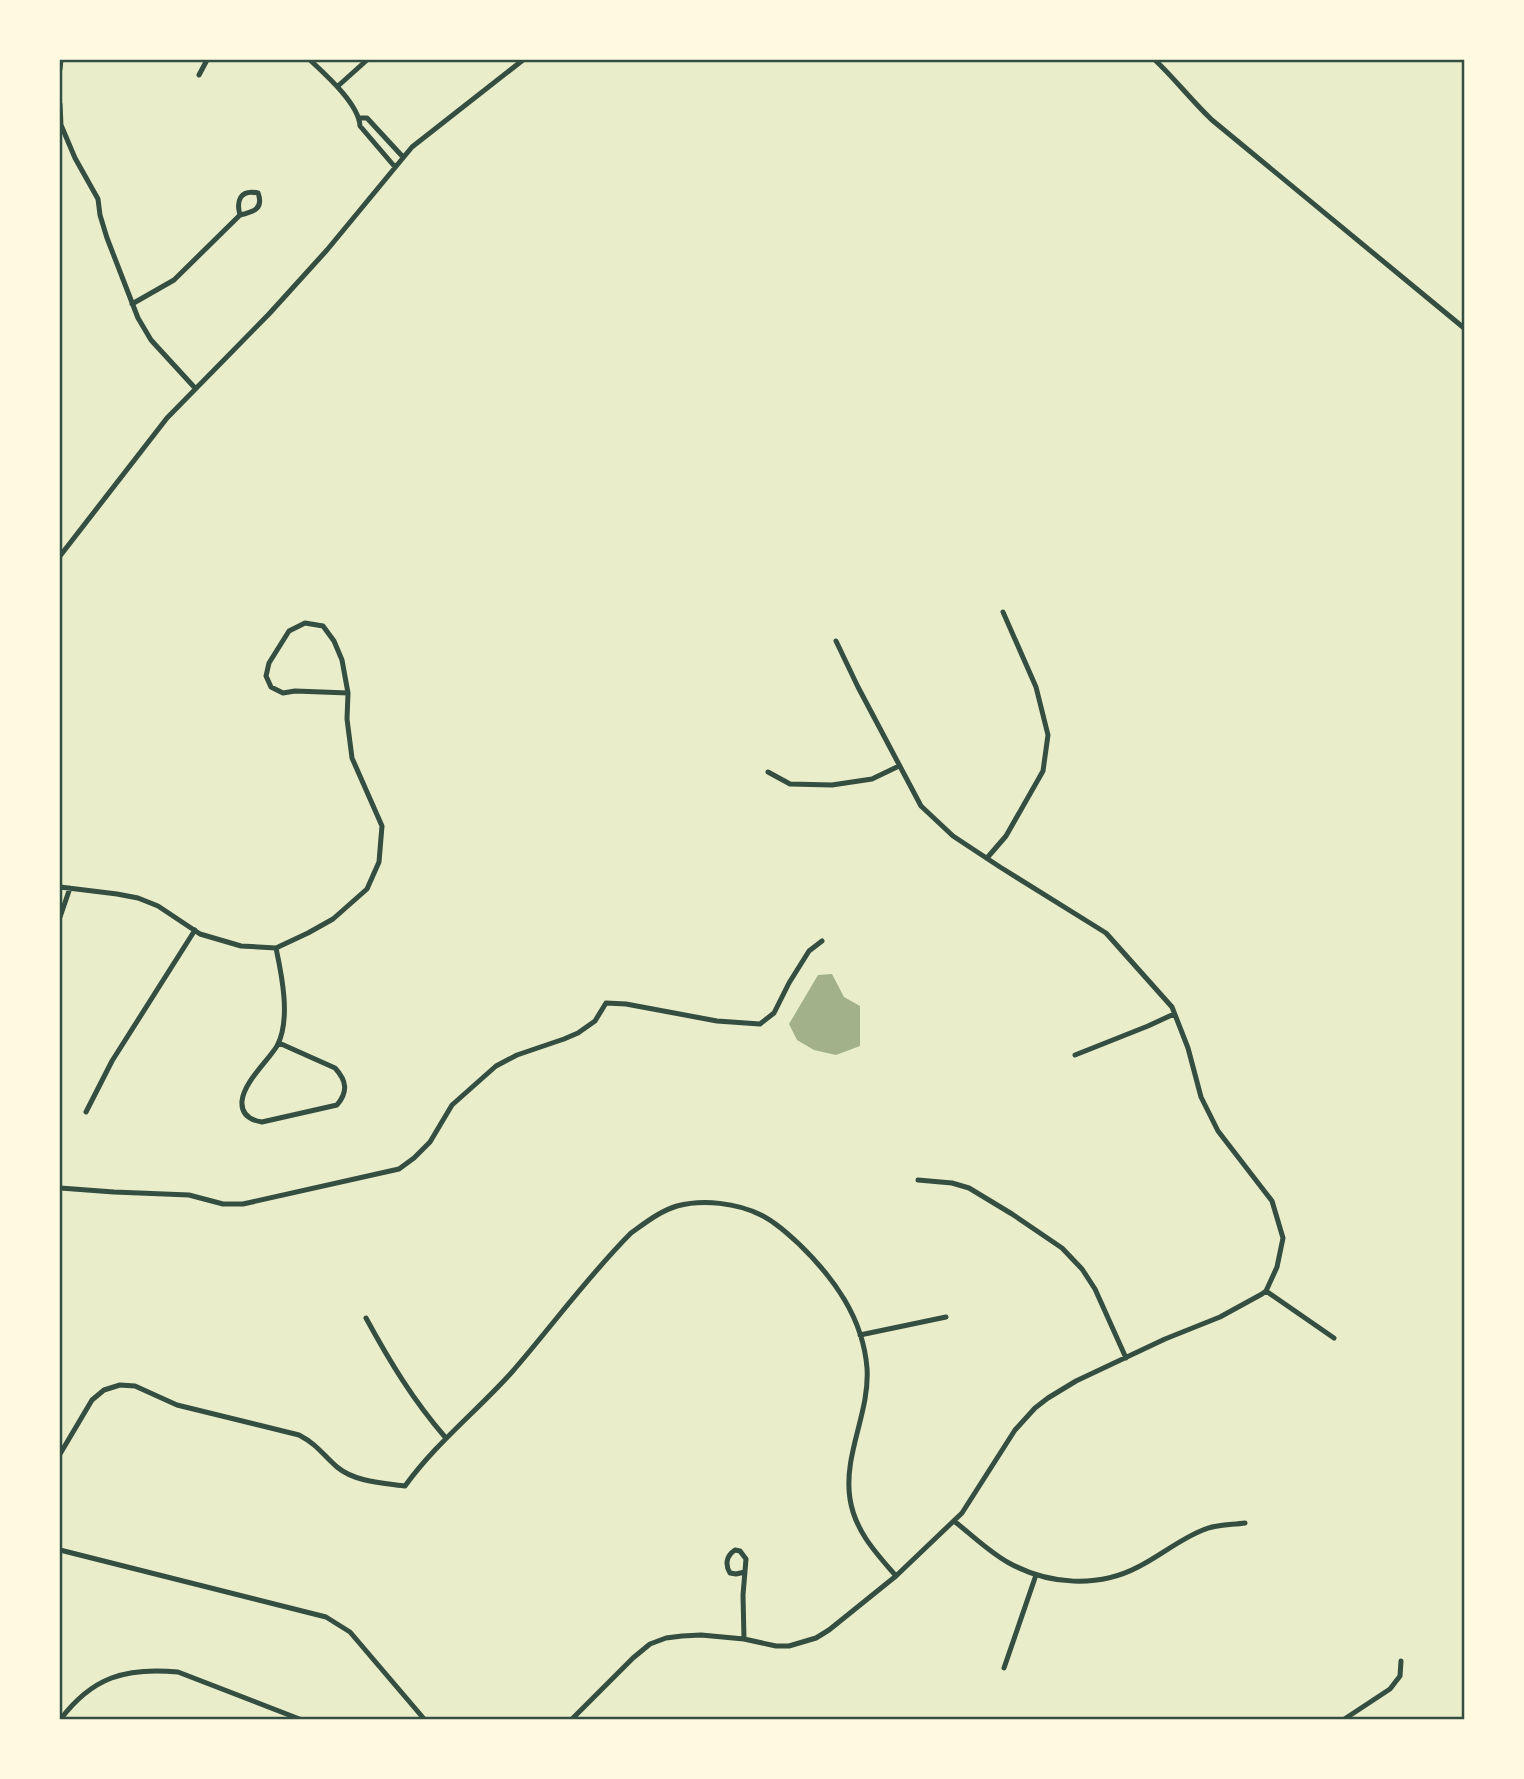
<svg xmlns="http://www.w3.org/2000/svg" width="1524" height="1779" font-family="Raleway,sans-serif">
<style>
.water{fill:#a3b18a}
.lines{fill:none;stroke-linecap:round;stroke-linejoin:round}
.minor{stroke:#344e41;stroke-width:5}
.neatline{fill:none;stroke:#344e41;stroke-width:2.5}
</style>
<rect width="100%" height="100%" fill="#e9edc9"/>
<!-- water -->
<path class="water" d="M832,974L844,997L860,1006V1046L836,1055L814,1050L797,1040L789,1024L818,975Z"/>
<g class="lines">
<!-- minor -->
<path class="minor" d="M310,60C325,74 359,104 360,126L395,167
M1155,60C1175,79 1192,101 1212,120L1464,328
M60,69L61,60
M199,75L207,60
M338,86L367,60
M60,104L61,125L75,158L98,199L100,215L107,238L138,318L151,340L195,388
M360,118H367L403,157
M132,304L174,280L240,215C253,212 264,209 258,193C240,189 236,201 240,215
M60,556L167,418L269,314L327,250L412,147L523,60
M768,772L790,784L832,785L872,779L899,766
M987,858L1006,836L1043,771L1048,735L1036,687L1003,612
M60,887L117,894L138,898L158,906L200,934L241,946L276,948L308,933L333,919L367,889L379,862L382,826L352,758L347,719L348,693L342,660L334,641L323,626L305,623L289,631L269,663L266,676L271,687L283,693L295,691L348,693
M60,917L70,888
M276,948C282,976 291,1020 277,1046C267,1062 244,1082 242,1101C241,1114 250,1120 262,1122L337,1105C348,1092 347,1081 335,1068L279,1043
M1075,1055L1148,1026L1174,1014
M86,1112L112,1061L195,930
M918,1180L952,1183L969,1188L1012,1214L1062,1248L1082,1269L1095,1289L1126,1358
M60,1188L114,1192L189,1195L223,1204H243L399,1169L414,1158L430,1142L452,1105L496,1066L517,1055L564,1039L578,1033L595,1021L606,1003L626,1004L717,1021L760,1024L774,1013L789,983L809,951L822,941
M1266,1291L1334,1338
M366,1318C390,1362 413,1400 445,1437
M860,1335L946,1317
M60,1454L92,1400L104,1390L120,1385L135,1386L177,1405L299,1435C318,1445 322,1454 337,1467C355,1482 383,1483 405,1486C436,1443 477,1411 512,1372C552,1326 588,1276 631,1233C645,1223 660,1211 677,1206C703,1199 737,1203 761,1215C775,1222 787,1233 799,1244C834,1278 863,1318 867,1368C870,1413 843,1454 850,1499C855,1531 876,1553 896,1576
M954,1521C972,1535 989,1552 1009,1563C1049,1585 1098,1588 1138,1567C1160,1556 1180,1539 1203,1530C1215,1524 1232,1525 1245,1523
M60,1550L326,1617L350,1632L425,1720
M744,1639L743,1595L746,1559L740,1551L735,1550C726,1556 725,1565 730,1573L736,1574L745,1572
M1004,1668L1036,1575
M60,1720C92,1677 126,1667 178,1672L302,1720
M571,1720L633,1658L650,1644L666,1638L682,1636L701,1635L744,1639L776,1646H789L816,1638L829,1630L896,1576L962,1513L1015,1430L1035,1408L1048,1398L1076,1381L1165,1339L1220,1317L1262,1294L1266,1291L1277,1267L1283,1238L1272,1201L1218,1131L1201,1097L1188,1048L1172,1007L1106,933L1000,867L953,836L921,806L858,687L836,641
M1343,1720L1390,1689L1400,1676L1401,1661"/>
</g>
<!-- border -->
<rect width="1524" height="1779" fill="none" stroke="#fefae0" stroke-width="122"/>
<rect x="61" y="61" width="1402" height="1657" class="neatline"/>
</svg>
